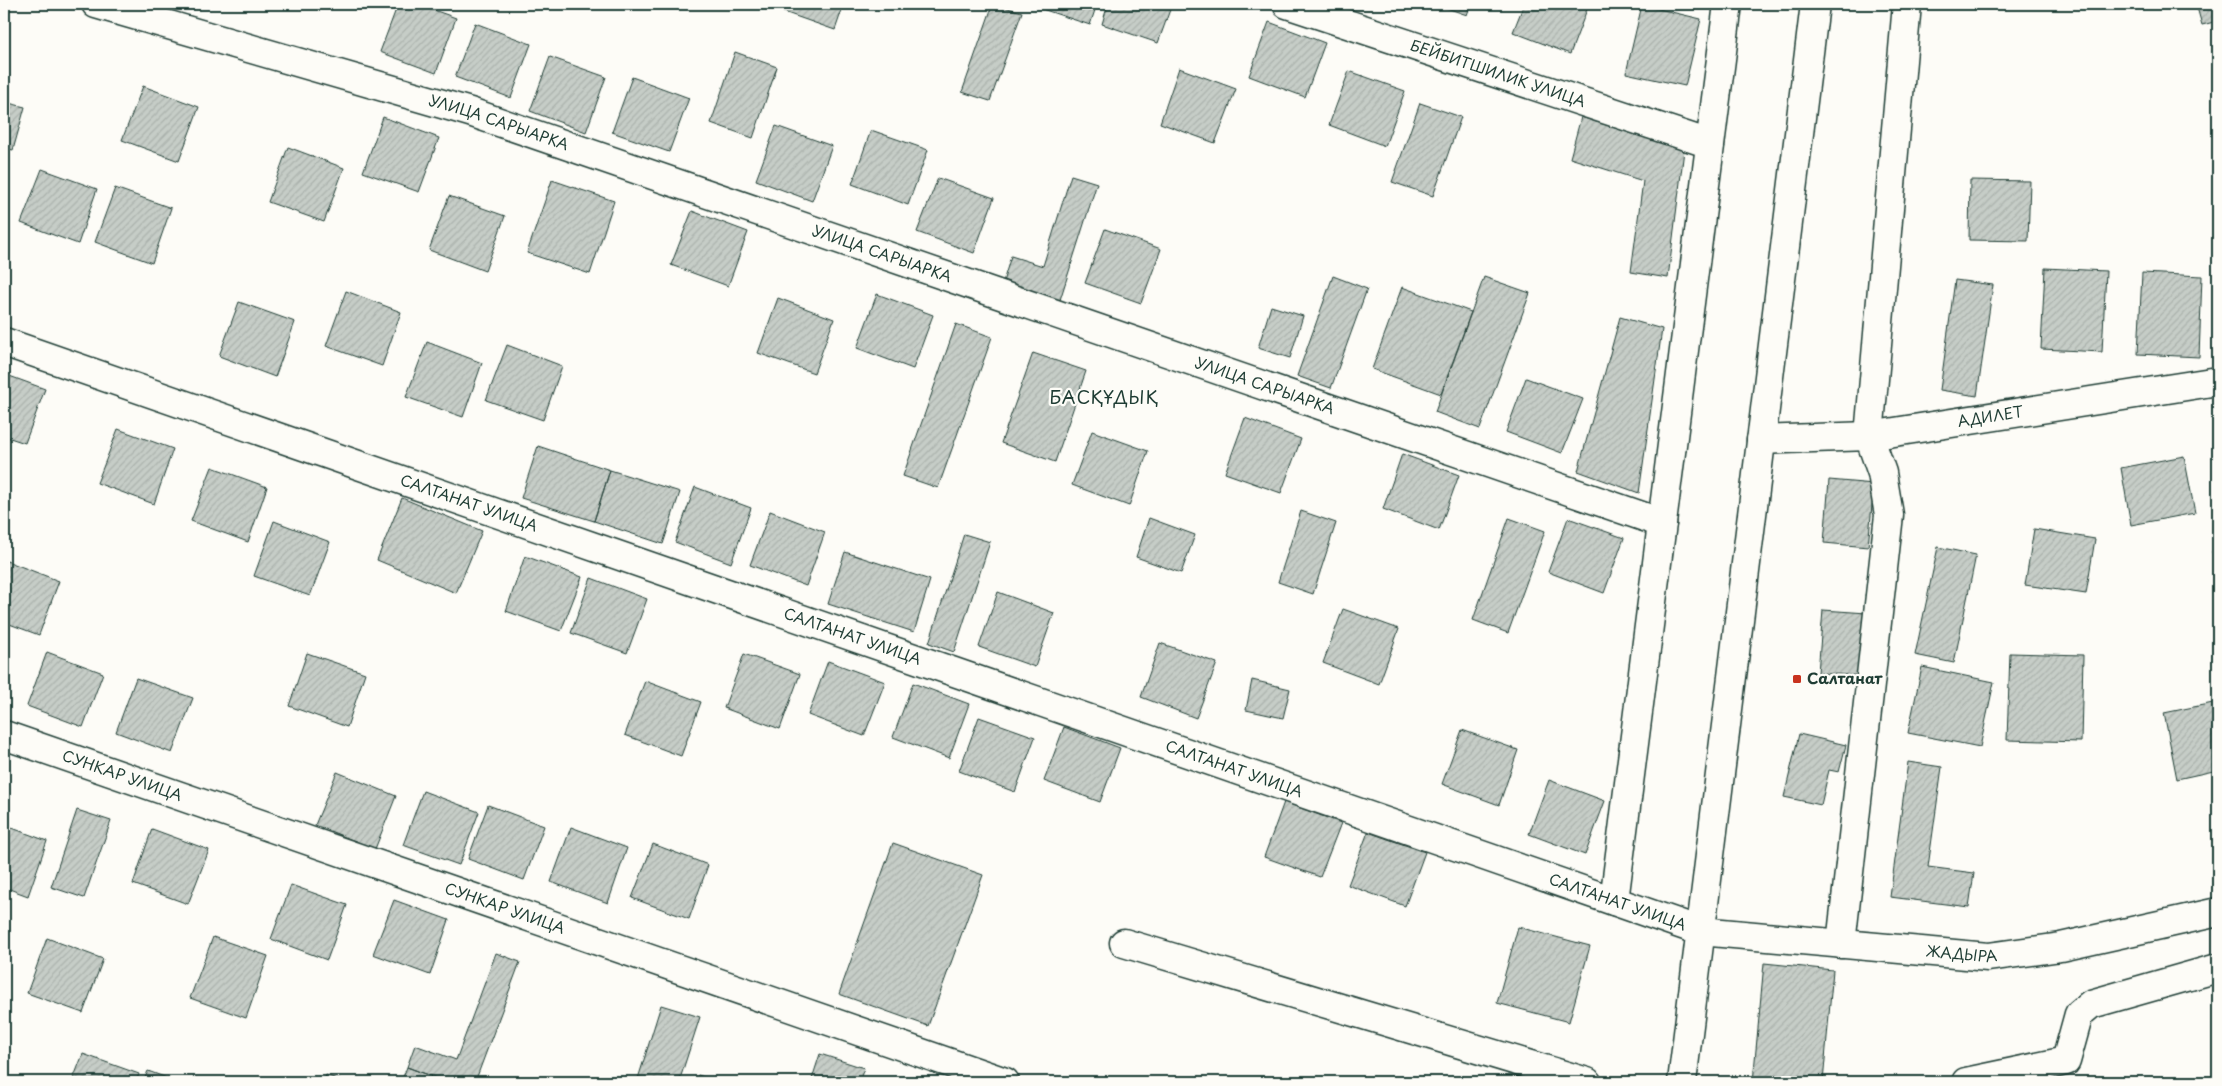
<svg xmlns="http://www.w3.org/2000/svg" width="2222" height="1086" font-family="'Playpen Sans',sans-serif">
<style>
.building{fill:url(#building-hatch);stroke:#1f3d34}
.lines{fill:none;stroke-linecap:round;stroke-linejoin:round}
.minor-casing{stroke:#1f3d34;stroke-width:31}
.major-casing{stroke:#1f3d34;stroke-width:31}
.minor{stroke:#fdfcf7;stroke-width:28}
.major{stroke:#fdfcf7;stroke-width:28}
.poi-dot{fill:#c8321e;stroke:#fdfcf7;stroke-width:2}
.labels{text-anchor:middle;stroke-width:4.5;stroke-linejoin:round;paint-order:stroke}
.street-label{font-size:15px;fill:#1f3d34;stroke:#fdfcf7}
.poi-label{font-size:15px;font-weight:bold;fill:#1f3d34;stroke:#fdfcf7;text-anchor:start}
.quarter-label{font-size:18px;letter-spacing:1px;fill:#1f3d34;stroke:#fdfcf7}
</style>
<defs>
<pattern id="building-hatch" width="6" height="6" patternUnits="userSpaceOnUse" patternTransform="scale(1.25)"><rect width="6" height="6" fill="#c6cdc7"/><path d="M-1 1l2-2M0 6l6-6M5 7l2-2" fill="none" stroke="#aab1ac"/></pattern>
</defs>
<rect width="100%" height="100%" fill="#fdfcf7"/>
<filter id="ink" filterUnits="userSpaceOnUse"><feTurbulence type="fractalNoise" baseFrequency=".02" numOctaves="2"/><feDisplacementMap in="SourceGraphic" scale="10" xChannelSelector="R" yChannelSelector="G"/><feConvolveMatrix kernelMatrix="1 2 1 2 8 2 1 2 1" color-interpolation-filters="sRGB"/></filter>
<g filter="url(#ink)">
<!-- building -->
<path class="building" d="M398,4H417L456,18L436,73L380,52Z
M780,4H844L835,30L778,10Z
M993,4L1022,12L990,101L962,92Z
M1034,4H1097L1090,25L1033,6Z
M1108,4H1172L1158,43L1102,24Z
M1435,4H1471L1467,15Z
M1524,4H1589L1570,54L1513,32Z
M2196,4H2218V21L2202,25Z
M1642,5L1701,19L1685,86L1626,73Z
M1269,22L1325,43L1305,97L1249,76Z
M475,23L531,44L511,98L455,77Z
M735,52L777,67L753,138L711,123Z
M550,57L606,77L586,132L530,111Z
M1179,68L1236,89L1215,143L1160,123Z
M1349,71L1405,91L1385,146L1329,125Z
M632,77L689,98L669,152L612,132Z
M143,86L199,107L179,161L122,140Z
M4,102L25,107L13,150L4,148Z
M1420,103L1461,117L1433,196L1392,182Z
M383,117L439,138L419,192L363,172Z
M1581,117L1684,150L1668,278L1631,272L1643,181L1570,158Z
M776,126L832,146L812,201L756,180Z
M871,130L928,150L908,205L852,184Z
M2216,136H2218V217H2213Z
M288,147L344,168L324,222L268,202Z
M42,169L97,189L78,244L21,223Z
M1071,175L1097,183L1059,303L1002,285L1011,256L1043,266Z
M938,178L994,198L974,253L917,232Z
M552,180L614,201L590,274L527,253Z
M1970,180L2030,181L2028,241L1969,240Z
M115,188L171,208L152,263L95,242Z
M449,196L505,216L485,271L429,250Z
M692,211L748,232L728,286L671,265Z
M1105,229L1161,249L1141,303L1085,283Z
M2045,268L2106,271L2102,352L2041,349Z
M2142,273L2202,276L2199,357L2138,354Z
M1333,276L1367,289L1331,388L1297,376Z
M1484,277L1530,293L1480,429L1435,412Z
M1955,280L1993,285L1977,396L1940,390Z
M1402,287L1471,312L1441,394L1372,369Z
M346,291L401,312L382,366L326,346Z
M877,294L933,315L913,369L857,348Z
M778,298L834,319L814,373L758,353Z
M239,302L295,322L275,377L219,356Z
M1271,306L1303,316L1290,358L1258,348Z
M1620,317L1662,329L1639,493L1578,471Z
M956,324L992,337L938,488L903,476Z
M427,342L482,363L463,417L406,397Z
M507,345L562,366L543,420L486,400Z
M1033,353L1086,371L1055,462L1001,443Z
M4,374L45,389L25,443L4,436Z
M1526,378L1583,399L1562,453L1506,432Z
M1245,418L1301,439L1281,493L1225,473Z
M118,429L173,449L154,504L97,483Z
M1092,431L1148,451L1129,506L1072,485Z
M538,446L610,470L594,521L521,498Z
M1402,454L1459,475L1439,530L1383,509Z
M2184,456L2195,513L2131,525L2121,468Z
M212,467L267,487L248,542L191,521Z
M610,470L680,492L663,544L594,521Z
M1829,480L1874,484L1868,547L1824,543Z
M695,487L751,508L731,563L675,542Z
M402,498L482,531L456,593L377,560Z
M770,511L825,532L806,586L750,565Z
M1301,511L1336,523L1313,594L1278,582Z
M1149,518L1195,535L1181,573L1136,557Z
M1509,518L1545,531L1508,633L1473,620Z
M1568,518L1624,538L1604,593L1548,572Z
M274,521L330,542L310,596L254,576Z
M2034,529L2095,539L2086,594L2025,585Z
M964,534L990,542L954,652L929,643Z
M1938,547L1976,555L1954,663L1915,655Z
M2218,550V587L2212,551Z
M845,552L930,580L914,632L828,604Z
M525,556L582,577L561,631L506,611Z
M4,560L59,581L39,635L4,622Z
M591,578L647,599L627,653L571,633Z
M998,592L1054,613L1035,667L979,647Z
M1343,609L1399,629L1379,684L1323,663Z
M1823,610L1867,613L1862,676L1818,673Z
M1160,643L1217,663L1196,718L1141,697Z
M47,652L103,673L83,727L27,706Z
M307,653L365,673L347,727L289,706Z
M2010,653L2083,655L2081,742L2007,740Z
M744,654L800,674L780,729L724,708Z
M828,661L885,682L864,736L808,715Z
M1922,667L1994,682L1980,747L1908,733Z
M136,678L193,698L172,753L116,732Z
M1252,680L1290,689L1283,718L1246,710Z
M645,681L701,702L681,756L625,735Z
M913,683L969,704L949,758L893,737Z
M2218,702V770L2177,779L2164,713Z
M979,717L1035,737L1015,792L959,771Z
M1064,727L1120,748L1100,802L1044,781Z
M1462,730L1518,750L1499,805L1442,784Z
M1799,734L1846,745L1839,772L1829,770L1821,805L1784,797Z
M1908,762L1942,767L1928,867L1974,873L1969,907L1890,897Z
M337,772L396,796L375,849L315,825Z
M1549,780L1605,801L1585,855L1529,834Z
M423,791L479,812L459,865L403,845Z
M1284,802L1341,823L1320,877L1264,857Z
M488,805L544,826L524,880L468,859Z
M77,810L111,821L84,898L51,887Z
M4,825L47,841L28,896L4,887Z
M571,827L627,848L608,903L551,882Z
M152,829L209,850L188,904L133,884Z
M1368,832L1425,852L1405,906L1348,885Z
M893,843L983,875L928,1026L839,994Z
M653,844L708,865L689,919L632,898Z
M291,885L347,905L327,960L271,939Z
M394,900L449,920L430,975L373,954Z
M1518,927L1590,946L1569,1022L1497,1003Z
M213,937L268,956L246,1018L190,998Z
M47,938L103,959L83,1013L27,993Z
M496,953L520,962L475,1082H448L407,1067L415,1045L456,1060Z
M1764,963L1833,970L1823,1082H1753Z
M661,1005L700,1017L679,1082H637Z
M83,1054L139,1074L136,1082H72Z
M820,1054L864,1068L859,1082H811Z
M407,1067L431,1076L428,1082H401Z
M148,1071L178,1082H143Z
M326,1075L345,1082H323Z
M698,1075L720,1082H696Z"/>
<g class="lines">
<defs>
<g id="minor">
<path id="s1" d="M96,4L470,112L1662,523"/>
<path id="s2" d="M1287,4L1710,144"/>
<path id="s3" d="M4,342L1700,931L1988,957L2061,947L2218,912"/>
<path id="s4" d="M1761,440L1869,436L2218,381"/>
<path id="s5" d="M4,735L1005,1082"/>
<path d="M1614,901L1728,4"/>
<path d="M1124,943L1587,1082"/>
<path d="M1841,944L1889,515L1882,473L1869,436L1907,4"/>
<path d="M1966,1082L2066,1061L2079,1014L2091,1004L2218,968"/>
</g>
<path id="major" d="M1682,1082L1815,4"/>
</defs>
<!-- minor casing -->
<use href="#minor" class="minor-casing"/>
<!-- major casing -->
<use href="#major" class="major-casing"/>
<!-- minor -->
<use href="#minor" class="minor"/>
<!-- major -->
<use href="#major" class="major"/>
</g>
</g>
<!-- markers -->
<rect class="poi-dot" x="1792" y="674" width="10" height="10" rx="2.5"/>
<g class="labels">
<!-- street labels -->
<g class="street-label">
<text dy="5" stroke="none"><textPath href="#s2" startOffset="222">БЕЙБИТШИЛИК УЛИЦА</textPath></text>
<text dy="5" stroke="none"><textPath href="#s1" startOffset="420">УЛИЦА САРЫАРКА</textPath></text>
<text dy="5" stroke="none"><textPath href="#s1" startOffset="825">УЛИЦА САРЫАРКА</textPath></text>
<text dy="5" stroke="none"><textPath href="#s1" startOffset="1230">УЛИЦА САРЫАРКА</textPath></text>
<text dy="5" stroke="none"><textPath href="#s4" startOffset="231">АДИЛЕТ</textPath></text>
<text dy="5" stroke="none"><textPath href="#s3" startOffset="492">САЛТАНАТ УЛИЦА</textPath></text>
<text dy="5" stroke="none"><textPath href="#s3" startOffset="898">САЛТАНАТ УЛИЦА</textPath></text>
<text dy="5" stroke="none"><textPath href="#s3" startOffset="1302">САЛТАНАТ УЛИЦА</textPath></text>
<text dy="5" stroke="none"><textPath href="#s5" startOffset="125">СУНКАР УЛИЦА</textPath></text>
<text dy="5" stroke="none"><textPath href="#s3" startOffset="1708">САЛТАНАТ УЛИЦА</textPath></text>
<text dy="5" stroke="none"><textPath href="#s5" startOffset="530">СУНКАР УЛИЦА</textPath></text>
<text dy="5" stroke="none"><textPath href="#s3" startOffset="2058">ЖАДЫРА</textPath></text>
</g>
<!-- poi labels -->
<g class="poi-label">
<text x="1807" y="684">Салтанат</text>
</g>
<!-- quarter labels -->
<g class="quarter-label">
<text x="1104" y="404">БАСҚҰДЫҚ</text>
</g>
</g>
<!-- margin -->
<rect width="2222" height="1086" fill="none" stroke="#fdfcf7" stroke-width="20"/>
<rect x="10" y="10" width="2202" height="1066" fill="none" stroke="#1f3d34" stroke-width="2" filter="url(#ink)"/>
</svg>
